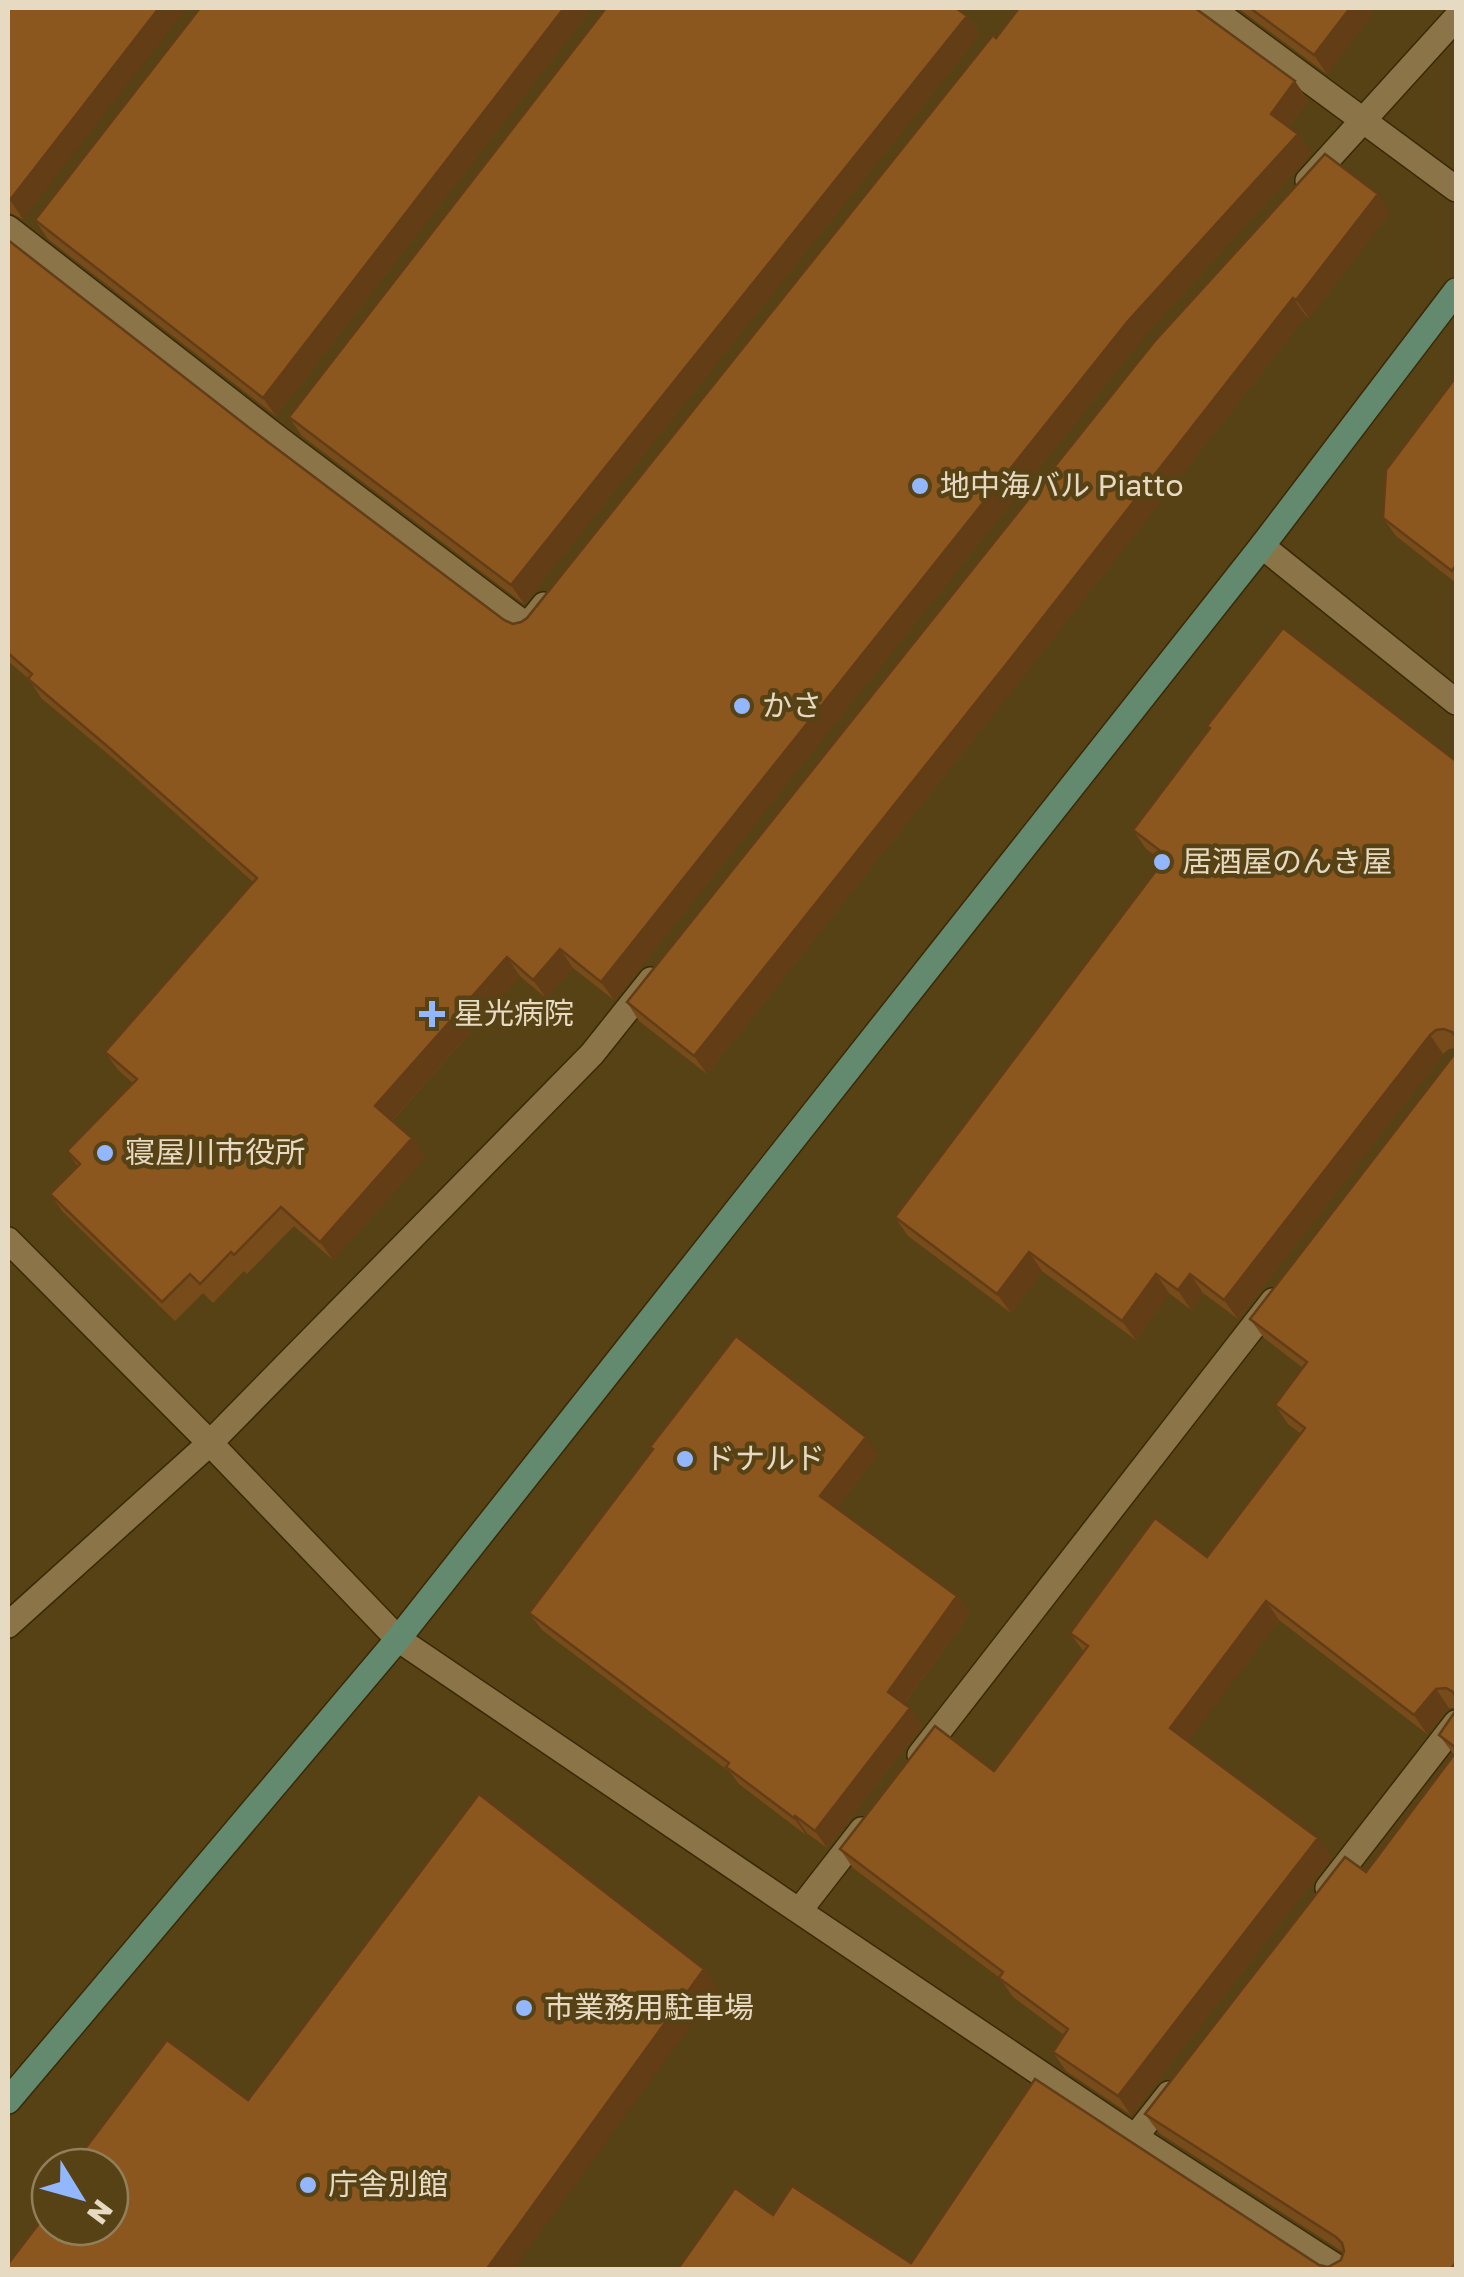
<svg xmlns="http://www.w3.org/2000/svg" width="1464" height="2277" font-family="'Golos Text','Noto Sans JP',sans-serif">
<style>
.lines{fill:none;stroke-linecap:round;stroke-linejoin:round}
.lane-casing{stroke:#392906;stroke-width:28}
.street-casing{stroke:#392906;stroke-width:28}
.secondary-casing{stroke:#392906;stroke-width:28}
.lane{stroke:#8b7448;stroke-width:25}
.street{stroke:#8b7448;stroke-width:25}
.secondary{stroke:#638a6f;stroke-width:25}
.wall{fill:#784b1b}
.shaded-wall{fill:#623d16}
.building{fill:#8c571f;stroke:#623d16;stroke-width:2.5}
.poi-dot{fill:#93b7fd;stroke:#574215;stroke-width:4}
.labels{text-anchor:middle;stroke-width:9;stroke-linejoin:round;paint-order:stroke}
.poi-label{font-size:30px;fill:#e7dac3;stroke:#574215;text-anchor:start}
</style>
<rect width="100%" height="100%" fill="#574215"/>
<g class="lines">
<defs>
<path id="lane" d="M8,1240L210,1443"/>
<path id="street" d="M1211,8L1456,189
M1308,181L1456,18
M8,228L279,439L527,626L544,605
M1262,546L1456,702
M651,980L592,1054L210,1443L398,1639L799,1911
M8,1625L210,1443
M920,1755L1273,1301
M862,1830L799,1911L1135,2137
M1328,1888L1456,1723
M1169,2094L1135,2137L1341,2270"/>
<path id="secondary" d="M8,2101L398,1639L1262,546L1456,291"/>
</defs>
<!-- lane casing -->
<use href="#lane" class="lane-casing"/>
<!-- street casing -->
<use href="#street" class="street-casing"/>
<!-- secondary casing -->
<use href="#secondary" class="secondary-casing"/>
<!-- lane -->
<use href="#lane" class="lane"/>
<!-- street -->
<use href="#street" class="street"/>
<!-- secondary -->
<use href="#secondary" class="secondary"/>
</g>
<!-- wall -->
<path class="wall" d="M8,8L23,219L8,212Z
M200,8H592L276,416L48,239L35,220Z
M1238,8H1376L1327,74Z
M967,16L980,34L524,604L302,436L289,417Z
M996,38L1308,100L1288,127L1298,134L1311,153L1141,340L614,1000L573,968L546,998L520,976L392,1121L425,1157L333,1260L294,1226L247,1274L244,1271L213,1303L203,1293L175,1321L63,1212L50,1194L78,1167L67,1151L133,1083L118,1070L105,1052L253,882L120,764L41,698L29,679L8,661V240L256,433L504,620L513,624L521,622L527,618Z
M1325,154L1390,212L1309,318L1306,316L1024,675L707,1074L639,1021L627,1002Z
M1456,377V583L1396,536L1383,518Z
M1456,761V1048L1449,1049L1443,1054L1238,1319L1203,1293L1191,1310L1169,1293L1136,1340L1042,1271L1011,1313L908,1236L895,1217L1163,861L1146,849L1133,830Z
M1456,1052V1708H1449L1427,1734L1279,1620L1187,1742L1332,1857L1131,2115L1066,2071L1053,2052L1064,2035L1013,1997L1000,1978L853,1868L840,1849L994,1771L1084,1652L1070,1633L1207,1557L1300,1433L1288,1424L1275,1405L1303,1368L1264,1338L1250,1319Z
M650,1447L878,1454L836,1508L957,1596L970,1613L904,1704L910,1708L922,1726L827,1848L807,1833L806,1835L739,1784L730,1772L542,1630L529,1613L652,1450Z
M1456,1710V2270H677L773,2215L911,2263L1319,2265L1328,2267L1341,2260L1343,2252L1159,2133L1145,2114L1366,1872L1454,1755L1439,1735Z"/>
<!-- shaded-wall -->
<path class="shaded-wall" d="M159,8H187L23,219L10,200Z
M564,8H592L276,416L263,398Z
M1350,8H1376L1327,74L1314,55Z
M967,16L980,34L524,604L511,585Z
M1295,81L1308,100L1284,132L1271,114Z
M1298,134L1311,153L1141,340L614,1000L601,982L1128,321Z
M1378,194L1390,212L1309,318L1296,300Z
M1293,298L1306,316L1024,675L707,1074L694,1056Z
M560,949L573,968L546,998L533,980Z
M507,957L520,976L388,1125L375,1106Z
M1430,1035L1443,1054L1238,1319L1224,1300Z
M412,1138L425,1157L333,1260L320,1242Z
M1029,1252L1042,1271L1011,1313L997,1294Z
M1156,1274L1169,1293L1136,1340L1122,1321Z
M1190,1274L1203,1293L1191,1310L1178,1290Z
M866,1437L878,1454L832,1513L820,1496Z
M957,1596L970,1613L900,1709L888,1692Z
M1266,1601L1279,1620L1183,1748L1170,1728Z
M1436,1689L1449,1708L1427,1734L1414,1715Z
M910,1708L922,1726L827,1848L815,1831Z
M795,1816L807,1833L806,1835L794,1818Z
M1318,1838L1332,1857L1131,2115L1118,2096Z
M704,1969L718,1988L513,2270H486Z"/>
<!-- building -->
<path class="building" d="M8,8H159L10,200L8,199Z
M200,8H564L263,398L35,220Z
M606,8H956L967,16L511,585L289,417Z
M1019,8H1195L1295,81L1271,114L1298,134L1128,321L601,982L560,949L533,980L507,957L375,1106L412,1138L320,1242L281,1207L234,1255L231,1252L200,1284L190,1274L162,1302L50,1194L80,1164L67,1151L137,1079L105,1052L257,878L107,746L28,679L32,674L8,653V240L256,433L504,620L513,624L521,622L527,618L993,35L996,38Z
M1250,8H1350L1314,55Z
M1325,154L1378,194L1296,300L1293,298L1012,657L694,1056L627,1002L1154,342Z
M1456,377V565L1452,571L1383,518L1386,470Z
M1283,628L1456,761V1037L1452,1032L1444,1029L1436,1030L1430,1035L1224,1300L1190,1274L1178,1290L1156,1274L1122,1321L1029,1252L997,1294L895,1217L1167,856L1133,830L1210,728L1207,726Z
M1456,1052V1697L1453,1692L1446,1688L1436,1689L1414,1715L1266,1601L1170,1728L1318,1838L1118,2096L1053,2052L1068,2029L999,1978L1003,1972L840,1849L935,1726L994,1771L1088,1646L1070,1633L1155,1518L1207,1557L1305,1428L1275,1405L1307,1362L1250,1319Z
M736,1336L866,1437L820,1496L957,1596L888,1692L910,1708L815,1831L795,1816L794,1818L726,1767L729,1763L529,1613L653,1449L650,1447Z
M1456,1710V1748L1439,1735Z
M1456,1752V2262L1450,2270H677L735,2188L773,2215L792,2186L911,2263L1035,2079L1319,2265L1328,2267L1341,2260L1344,2251L1342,2243L1336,2237L1145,2114L1345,1857L1366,1872Z
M479,1794L704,1969L486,2270H8V2264L50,2209V2227H110V2167H82L75,2162L167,2040L248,2100Z"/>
<!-- markers -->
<g class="poi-dot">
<circle cx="920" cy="486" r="10"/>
<circle cx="742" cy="706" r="10"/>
<circle cx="1162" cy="862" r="10"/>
<path d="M427 999h10v10h10v10h-10v10h-10v-10h-10v-10h10z"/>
<circle cx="105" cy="1153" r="10"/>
<circle cx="685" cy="1459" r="10"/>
<circle cx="524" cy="2008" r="10"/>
<circle cx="308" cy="2185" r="10"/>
</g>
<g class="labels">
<!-- poi labels -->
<g class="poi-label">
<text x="940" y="496">地中海バル Piatto</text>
<text x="762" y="716">かさ</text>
<text x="1182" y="872">居酒屋のんき屋</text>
<text x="454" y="1024">星光病院</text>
<text x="125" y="1163">寝屋川市役所</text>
<text x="705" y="1469">ドナルド</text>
<text x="544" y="2018">市業務用駐車場</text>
<text x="328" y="2195">庁舎別館</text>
</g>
</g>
<!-- border -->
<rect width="1464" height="2277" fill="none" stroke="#e7dac3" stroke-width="20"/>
<!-- north arrow -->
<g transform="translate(80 2197) rotate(127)"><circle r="48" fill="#574215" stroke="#917f5b" stroke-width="2.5"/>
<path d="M0-8L18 38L0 25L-18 38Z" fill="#93b7fd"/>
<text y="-15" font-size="28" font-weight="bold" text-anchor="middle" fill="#e7dac3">N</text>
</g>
</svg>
